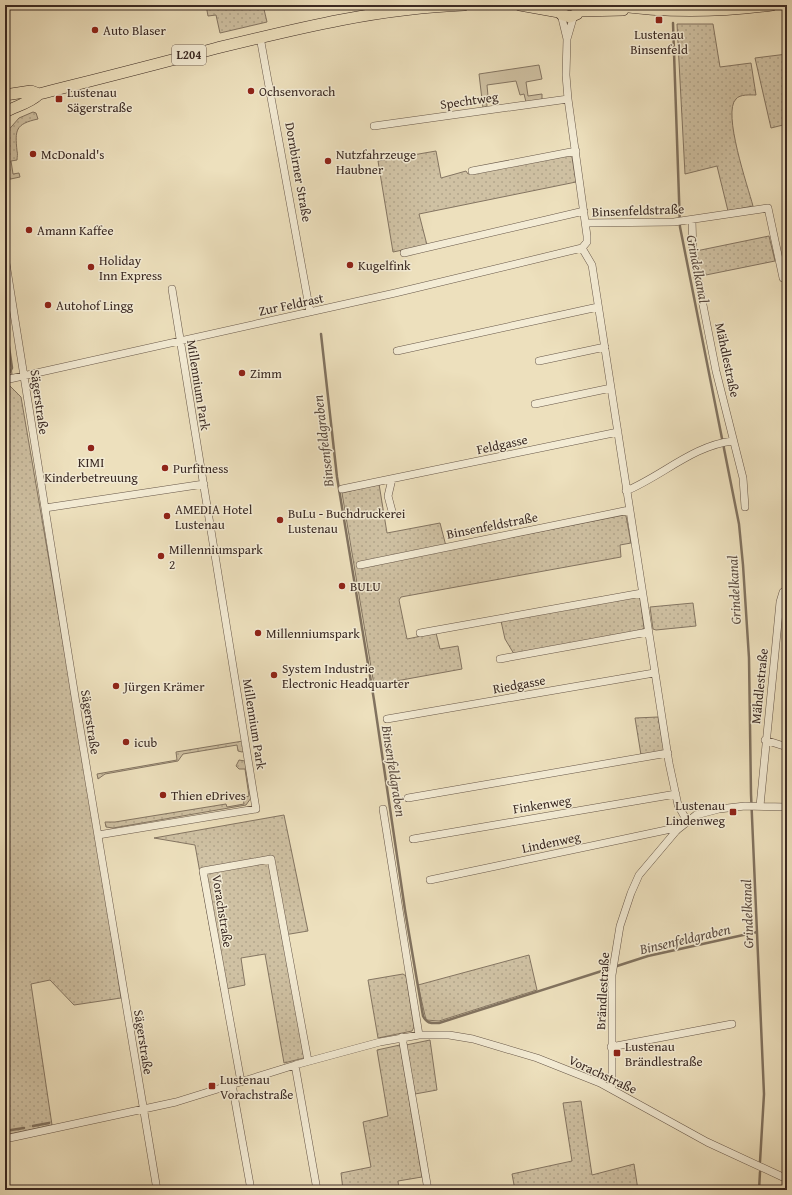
<svg xmlns="http://www.w3.org/2000/svg" width="792" height="1195" font-family="'Gentium Book Plus',serif">
<style>
.grass{fill:url(#grass-dots);stroke:#847562}
.garden{fill:#cfc1a3;stroke:#847562}
.lines{fill:none;stroke-linecap:round;stroke-linejoin:round}
.stream{stroke:#81725f;stroke-width:2.5}
.minor-casing{stroke:#675749;stroke-width:8}
.primary-casing{stroke:#3a2922;stroke-width:12}
.minor{stroke:#f3ebd4;stroke-width:7}
.primary{stroke:#ede0bd;stroke-width:11}
.poi-dot{fill:#8f2418;stroke:#f3ebd4;stroke-width:1.5}
.labels{text-anchor:middle;stroke-width:3;stroke-linejoin:round;paint-order:stroke}
.shield{fill:#f3ebd4;stroke:#726357;stroke-width:1}
.shield-label{font-size:12px;font-weight:bold;fill:#3a2922}
.poi-label{font-size:13px;fill:#3a2922;stroke:#f3ebd4;text-anchor:start}
.street-label{font-size:13px;fill:#3a2922;stroke:#f3ebd4}
.water-label{font-size:14px;font-style:italic;fill:#5d4d41;stroke:#f3ebd4}
</style>
<defs>
<pattern id="grass-dots" width="8" height="8" patternUnits="userSpaceOnUse"><rect width="8" height="8" fill="#cfc1a3"/><path d="M2 2h.1M6 6h.1" fill="none" stroke="#b2a68c" stroke-width="1.8" stroke-linecap="round"/></pattern>
</defs>
<rect width="100%" height="100%" fill="#ede0bd"/>
<filter id="stains"><feTurbulence type="fractalNoise" baseFrequency=".005" numOctaves="4"/><feColorMatrix values="0 0 0 0 .2 0 0 0 0 .09 0 0 0 0 .02 0 0 0 .5 -.17"/></filter>
<radialGradient id="worn" r=".72"><stop offset=".6" stop-color="#630" stop-opacity="0"/><stop offset="1" stop-color="#630" stop-opacity=".3"/></radialGradient>
<!-- grass -->
<path class="grass" d="M206,5H263L267,22L220,33L216,15L208,16Z
M677,24H713L720,67L751,63L756,95C750,95 740,94 736,99C722,112 748,187 753,206L728,211L717,166L685,174Z
M787,54V124L771,128L755,58Z
M33,112L36,113L38,119C15,124 15,130 17,151C18,154 17,157 17,160L11,161L13,174L19,173L20,177L6,180L5,134L19,118Z
M436,151L441,178L466,171L468,174L568,155L572,157L576,182L419,214L427,245L393,252L378,161Z
M769,236L775,261L701,276L696,251Z
M5,319L12,374L5,376Z
M9,385L21,397L97,840L121,998L74,1005L50,980L31,984L52,1125L5,1135V386Z
M379,484L387,533L440,523L447,550L624,515L626,516L631,543L620,545L621,557L401,597L399,600L407,639L436,633L440,649L458,646L462,669L374,685L342,493Z
M635,596L640,598L644,628L640,631L514,654L505,639L501,621Z
M693,603L696,626L656,630L653,629L650,607Z
M658,717L664,750L660,752L641,755L635,718Z
M243,741L244,751L242,752L238,751L237,745L183,754L178,761L105,774L98,779L97,774L177,760L176,752Z
M239,760L245,761L251,798L246,805L113,828L106,827L105,822H115L226,804L227,807L244,804L243,798L249,796L245,769H239L236,766Z
M284,815L308,931L284,935L304,1058L284,1063L265,954L241,958L245,985L221,990L195,845L154,838Z
M529,955L537,990L439,1021L426,1020L418,985Z
M403,974L406,976L414,1027L412,1031L378,1038L368,980Z
M430,1040L437,1090L415,1094L406,1045Z
M400,1045L422,1177L398,1181L399,1190H343L341,1173L371,1167L363,1122L388,1116L377,1050Z
M581,1101L592,1175L634,1164L638,1190H515L512,1174L572,1161L563,1103Z"/>
<!-- garden -->
<path class="garden" d="M539,65L542,79L526,82L528,96L542,94V100L526,102L524,94L520,95L516,81L487,85L488,96H486L487,106L483,108L479,74Z"/>
<g class="lines">
<!-- stream -->
<path class="stream" d="M673,23L680,227L739,524L743,565L749,658L751,794L764,1094L760,1162
M5,319L12,368L10,372L5,373
M321,334L337,477L374,700L405,910L423,1016C427,1024 431,1023 439,1023L608,969
M617,966L648,956L757,932
M33,1126L49,1123
M5,1131L24,1128
M759,1190L760,1172"/>
<defs>
<path id="minor" d="M260,37L310,312
M567,39L574,15
M374,126L568,99
M472,171L576,151
M692,220L693,254L716,371L743,478L745,507
M586,223L674,222L768,208L783,278
M582,248L592,265L669,763L678,805L687,821
M404,253L584,211
M5,257L79,722L157,1190
M397,351L598,307
M539,361L605,347
M5,380L395,293L582,248L587,242V236L568,99L566,75L567,39L561,14
M535,404L611,388
M392,479L388,496L393,515
M342,489L618,432
M626,491C662,476 694,445 733,441
M45,508L204,484
M360,565L629,510
M420,633L642,593
M500,659L648,632
M387,719L654,673
M765,740L787,747
M408,798L668,753
M760,806L780,602L783,592L787,589
M383,809L419,1035
M98,835L256,809L172,289
M413,839L676,794
M430,880L671,829L677,830
M402,1037L428,1190
M611,1047L732,1024
M295,1065L317,1190
M241,1082L203,871L271,859L308,1061
M232,1084L251,1190
M612,1088V975L620,926L631,893L639,875L677,830L696,815L719,809L745,806L787,807
M5,1139L176,1102L295,1065L380,1042L419,1035H449L473,1039L537,1058L600,1083L707,1142L787,1179"/>
<path id="primary" d="M520,5L559,12
M557,5L561,14L570,17L577,14L581,6
M614,5C667,13 719,12 772,5
M580,11L623,10
M5,95L31,91L39,94C98,79 158,64 217,48C299,28 380,8 464,5
M5,112C16,106 30,103 39,94"/>
</defs>
<!-- minor casing -->
<use href="#minor" class="minor-casing"/>
<!-- primary casing -->
<use href="#primary" class="primary-casing"/>
<!-- minor -->
<use href="#minor" class="minor"/>
<!-- primary -->
<use href="#primary" class="primary"/>
</g>
<!-- markers -->
<g class="poi-dot">
<rect x="655" y="16" width="8" height="8" rx="2"/>
<circle cx="95" cy="30" r="4"/>
<circle cx="251" cy="91" r="4"/>
<rect x="55" y="95" width="8" height="8" rx="2"/>
<circle cx="33" cy="154" r="4"/>
<circle cx="328" cy="161" r="4"/>
<circle cx="29" cy="230" r="4"/>
<circle cx="350" cy="265" r="4"/>
<circle cx="91" cy="267" r="4"/>
<circle cx="48" cy="305" r="4"/>
<circle cx="242" cy="373" r="4"/>
<circle cx="91" cy="448" r="4"/>
<circle cx="165" cy="468" r="4"/>
<circle cx="167" cy="516" r="4"/>
<circle cx="280" cy="520" r="4"/>
<circle cx="161" cy="556" r="4"/>
<circle cx="342" cy="586" r="4"/>
<circle cx="258" cy="633" r="4"/>
<circle cx="274" cy="675" r="4"/>
<circle cx="116" cy="686" r="4"/>
<circle cx="126" cy="742" r="4"/>
<circle cx="163" cy="795" r="4"/>
<rect x="729" y="808" width="8" height="8" rx="2"/>
<rect x="613" y="1049" width="8" height="8" rx="2"/>
<rect x="208" y="1082" width="8" height="8" rx="2"/>
</g>
<g class="labels">
<!-- shield labels -->
<rect class="shield" x="172" y="45" width="34" height="20" rx="3"/>
<g class="shield-label">
<text x="189" y="59">L204</text>
</g>
<!-- poi labels -->
<g class="poi-label">
<text x="103" y="35">Auto Blaser</text>
<text x="659" y="39" text-anchor="middle">Lustenau<tspan x="659" dy="15">Binsenfeld</tspan></text>
<text x="259" y="96">Ochsenvorach</text>
<text x="67" y="97">Lustenau<tspan x="67" dy="15">Sägerstraße</tspan></text>
<text x="41" y="159">McDonald's</text>
<text x="336" y="159">Nutzfahrzeuge<tspan x="336" dy="15">Haubner</tspan></text>
<text x="37" y="235">Amann Kaffee</text>
<text x="99" y="265">Holiday<tspan x="99" dy="15">Inn Express</tspan></text>
<text x="358" y="270">Kugelfink</text>
<text x="56" y="310">Autohof Lingg</text>
<text x="250" y="378">Zimm</text>
<text x="91" y="467" text-anchor="middle">KIMI<tspan x="91" dy="15">Kinderbetreuung</tspan></text>
<text x="173" y="473">Purfitness</text>
<text x="175" y="514">AMEDIA Hotel<tspan x="175" dy="15">Lustenau</tspan></text>
<text x="288" y="518">BuLu - Buchdruckerei<tspan x="288" dy="15">Lustenau</tspan></text>
<text x="169" y="554">Millenniumspark<tspan x="169" dy="15">2</tspan></text>
<text x="350" y="591">BULU</text>
<text x="266" y="638">Millenniumspark</text>
<text x="282" y="673">System Industrie<tspan x="282" dy="15">Electronic Headquarter</tspan></text>
<text x="124" y="691">Jürgen Krämer</text>
<text x="134" y="747">icub</text>
<text x="171" y="800">Thien eDrives</text>
<text x="725" y="810" text-anchor="end">Lustenau<tspan x="725" dy="15">Lindenweg</tspan></text>
<text x="625" y="1051">Lustenau<tspan x="625" dy="15">Brändlestraße</tspan></text>
<text x="220" y="1084">Lustenau<tspan x="220" dy="15">Vorachstraße</tspan></text>
</g>
<!-- street labels -->
<g class="street-label">
<text transform="translate(469 100) rotate(-8)" y="5">Spechtweg</text>
<text transform="translate(299 172) rotate(80)" y="5">Dornbirner Straße</text>
<text transform="translate(638 210) rotate(-2)" y="5">Binsenfeldstraße</text>
<text transform="translate(291 304) rotate(-12)" y="5">Zur Feldrast</text>
<text transform="translate(728 360) rotate(78)" y="5">Mähdlestraße</text>
<text transform="translate(199 385) rotate(81)" y="5">Millennium Park</text>
<text transform="translate(40 402) rotate(82)" y="5">Sägerstraße</text>
<text transform="translate(502 444) rotate(-12)" y="5">Feldgasse</text>
<text transform="translate(492 525) rotate(-11)" y="5">Binsenfeldstraße</text>
<text transform="translate(519 684) rotate(-10)" y="5">Riedgasse</text>
<text transform="translate(759 686) rotate(-84)" y="5">Mähdlestraße</text>
<text transform="translate(91 722) rotate(81)" y="5">Sägerstraße</text>
<text transform="translate(255 724) rotate(81)" y="5">Millennium Park</text>
<text transform="translate(542 804) rotate(-9)" y="5">Finkenweg</text>
<text transform="translate(551 842) rotate(-12)" y="5">Lindenweg</text>
<text transform="translate(223 911) rotate(81)" y="5">Vorachstraße</text>
<text transform="translate(602 991) rotate(-87)" y="5">Brändlestraße</text>
<text transform="translate(144 1042) rotate(81)" y="5">Sägerstraße</text>
<text transform="translate(603 1074) rotate(25)" y="5">Vorachstraße</text>
</g>
<!-- water labels -->
<g class="water-label">
<text transform="translate(698 269) rotate(79)" y="5">Grindelkanal</text>
<text transform="translate(323 441) rotate(-97)" y="5">Binsenfeldgraben</text>
<text transform="translate(734 590) rotate(-93)" y="5">Grindelkanal</text>
<text transform="translate(394 771) rotate(81)" y="5">Binsenfeldgraben</text>
<text transform="translate(747 914) rotate(-92)" y="5">Grindelkanal</text>
<text transform="translate(685 939) rotate(-13)" y="5">Binsenfeldgraben</text>
</g>
</g>
<!-- margin -->
<rect width="792" height="1195" fill="none" stroke="#ede0bd" stroke-width="20"/>
<rect x="6" y="6" width="780" height="1183" fill="none" stroke="#3a2922" stroke-width="2"/>
<rect x="10" y="10" width="772" height="1175" fill="none" stroke="#3a2922"/>
<rect width="100%" height="100%" filter="url(#stains)"/>
<rect width="100%" height="100%" fill="url(#worn)"/>
</svg>
